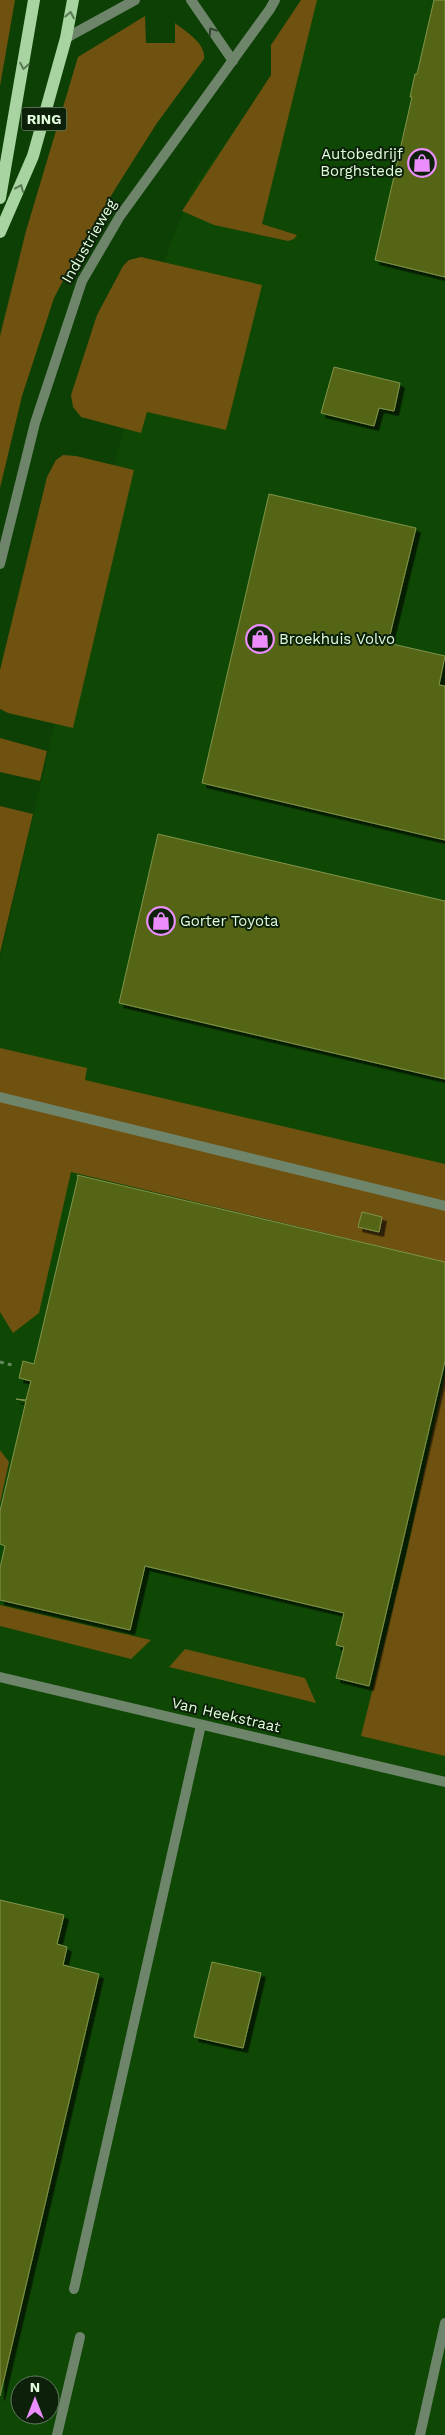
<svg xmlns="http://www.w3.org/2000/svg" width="445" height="2435" font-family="'Work Sans',sans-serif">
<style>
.built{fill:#0e4804;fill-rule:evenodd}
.green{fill:#6f5110}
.building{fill:#546515;stroke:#81944b;filter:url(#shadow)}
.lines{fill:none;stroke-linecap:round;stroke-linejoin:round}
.path{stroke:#618a5a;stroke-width:3;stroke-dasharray:4 4;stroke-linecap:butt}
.lane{stroke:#6e846b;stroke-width:10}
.street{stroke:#6e846b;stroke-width:10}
.primary{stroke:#a7d4a0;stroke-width:12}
.oneway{stroke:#5a7a55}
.oneway2{stroke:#2f442c}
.labels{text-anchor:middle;stroke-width:4;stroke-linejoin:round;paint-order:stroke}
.shield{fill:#0d210a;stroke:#a1ba9d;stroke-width:1}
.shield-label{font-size:14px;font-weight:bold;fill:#e1fcdc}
.poi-label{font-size:15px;fill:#e1fcdc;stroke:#0d210a;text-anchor:start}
.street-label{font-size:15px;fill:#e1fcdc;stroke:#0d210a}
</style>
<defs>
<filter id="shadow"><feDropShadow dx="4.5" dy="4.5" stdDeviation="0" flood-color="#0009"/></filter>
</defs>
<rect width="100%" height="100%" fill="#0d4005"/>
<!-- built -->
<path class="built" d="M310,0H445V2435H0V959L160,272L190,194L290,49ZM20,2385H50V2415H20Z"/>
<!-- green -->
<path class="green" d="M0,0H15L0,86Z
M301,0H317L262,224L297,235L294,239L288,241L214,225L182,211L271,75V45Z
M145,16L146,43H175V23C186,32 206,43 204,59L157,123L117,186L85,239L54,298L22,396L0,488V336L26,231L78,57Z
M141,257L262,285L226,430L147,412L141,433L81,417L73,407L71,395L97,315L123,266L129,260Z
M63,455L76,456L134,470L73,728L8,713L0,709V670L47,477L56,460Z
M0,738L47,751L40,781L0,772Z
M0,806L33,814L0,953Z
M0,1048L87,1068L85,1080L445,1164V1262L71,1172L39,1313L13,1333L0,1312Z
M445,1374V1756L361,1736L406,1555Z
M0,1450L9,1462L0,1503Z
M0,1605L151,1640L131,1659L0,1626Z
M185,1649L305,1678L316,1703L169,1667Z"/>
<!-- building -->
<path class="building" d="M434,0H445V277L375,260L412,97H410L415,74H417Z
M334,367L400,383L394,411L379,408L374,426L321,413Z
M269,494L416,528L388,643L445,656L439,685L445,686V840L202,783Z
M158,834L445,901V1079L119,1003Z
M77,1175L445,1262V1361L369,1686L336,1678L344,1647L336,1645L344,1613L145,1566L130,1630L0,1600V1568L5,1546L0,1544V1511L26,1401L16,1399L26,1400L31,1381L19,1378L23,1361L34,1364L78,1177Z
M362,1212L382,1217L379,1232L358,1227Z
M0,1900L64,1915L57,1944L67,1947L63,1965L99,1974L0,2396Z
M212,1962L261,1973L243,2048L194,2037Z"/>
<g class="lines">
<!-- path -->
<path class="path" d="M0,1362L12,1365"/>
<!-- lane -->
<path class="lane" d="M191,0L233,61
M66,38L135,0
M0,1097L445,1206
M74,2289L201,1725
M57,2435L80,2337
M420,2435L445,2323"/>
<!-- street -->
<path class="street" d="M0,564L35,423L82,281L120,216L270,9L275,0
M0,1677L445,1782"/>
<!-- primary -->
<path class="primary" d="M0,198L34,0
M0,232L33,156L66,38L73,0"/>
</g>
<!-- one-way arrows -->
<defs><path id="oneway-chevron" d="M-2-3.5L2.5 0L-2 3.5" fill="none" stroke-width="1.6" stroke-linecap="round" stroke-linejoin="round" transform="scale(1.25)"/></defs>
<g class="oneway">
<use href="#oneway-chevron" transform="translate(70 15) rotate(-79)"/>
<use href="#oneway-chevron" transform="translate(24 66) rotate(100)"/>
<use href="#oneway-chevron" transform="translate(20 188) rotate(-66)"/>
</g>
<use class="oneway2" href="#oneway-chevron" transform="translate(212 31) rotate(-124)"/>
<!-- icons -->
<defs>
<symbol id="shop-ring" viewBox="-11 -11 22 22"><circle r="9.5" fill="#0d210a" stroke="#eb8dfc" stroke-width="1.5"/><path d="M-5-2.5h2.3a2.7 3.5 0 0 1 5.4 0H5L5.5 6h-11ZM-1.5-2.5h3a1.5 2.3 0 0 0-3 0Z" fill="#eb8dfc"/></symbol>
</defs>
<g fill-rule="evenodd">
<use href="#shop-ring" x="406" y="147" width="32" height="32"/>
<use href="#shop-ring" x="244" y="623" width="32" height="32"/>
<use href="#shop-ring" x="145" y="905" width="32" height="32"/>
</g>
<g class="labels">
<!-- shield labels -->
<rect class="shield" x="21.5" y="107.5" width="45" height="23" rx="4"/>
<g class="shield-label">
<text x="44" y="124">RING</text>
</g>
<!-- poi labels -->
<g class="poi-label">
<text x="403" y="159" text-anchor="end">Autobedrijf<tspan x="403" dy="17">Borghstede</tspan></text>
<text x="279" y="644">Broekhuis Volvo</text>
<text x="180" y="926">Gorter Toyota</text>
</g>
<!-- street labels -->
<g class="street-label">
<text transform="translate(89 241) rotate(-60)" y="5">Industrieweg</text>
<text transform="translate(226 1715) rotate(13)" y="5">Van Heekstraat</text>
</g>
</g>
<!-- north arrow -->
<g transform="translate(35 2400)"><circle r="24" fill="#0d210a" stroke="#62795e"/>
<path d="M0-4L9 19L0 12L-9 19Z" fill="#eb8dfc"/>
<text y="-8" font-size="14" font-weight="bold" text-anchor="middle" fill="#e1fcdc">N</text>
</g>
</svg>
